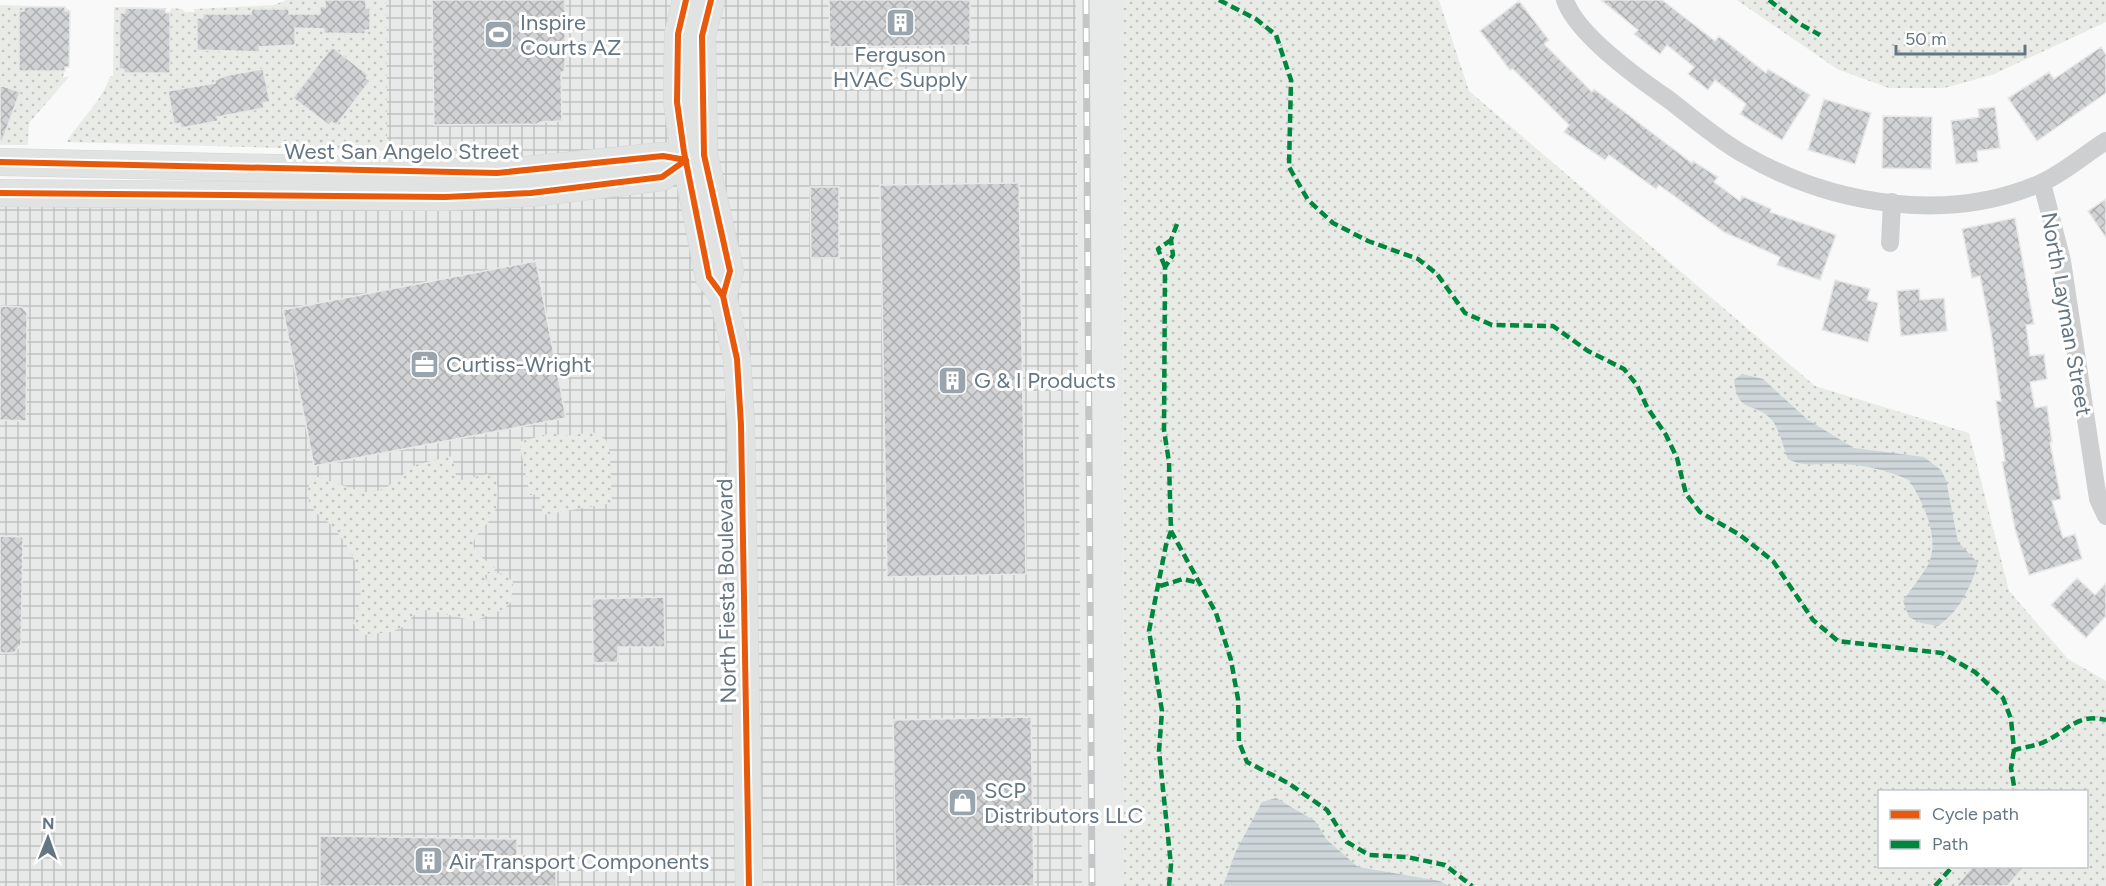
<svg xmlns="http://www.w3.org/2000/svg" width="2106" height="886" font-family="Figtree,sans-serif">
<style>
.built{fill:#e8e9e9}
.industrial{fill:url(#industrial-grid)}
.green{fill:url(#green-dots);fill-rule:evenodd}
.water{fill:url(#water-rules)}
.building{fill:url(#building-cross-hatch);stroke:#e8e8e8;stroke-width:1.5}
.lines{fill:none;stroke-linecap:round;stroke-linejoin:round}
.secondary-casing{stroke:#d5d6d7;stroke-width:28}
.street{stroke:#cecfd0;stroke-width:18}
.secondary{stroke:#e1e2e2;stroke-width:27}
.rail-casing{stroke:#c3c5c6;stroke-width:7}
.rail{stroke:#fff;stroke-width:4.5;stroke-dasharray:14;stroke-linecap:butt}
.quiet{stroke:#00873e;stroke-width:4.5;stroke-dasharray:9 4.5;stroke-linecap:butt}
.cycleway-casing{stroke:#fff;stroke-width:10}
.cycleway{stroke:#e8590c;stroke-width:6}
.labels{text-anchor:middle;stroke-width:6;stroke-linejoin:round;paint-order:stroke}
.poi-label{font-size:22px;fill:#657683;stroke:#fff;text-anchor:start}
.street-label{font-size:22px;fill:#657683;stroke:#fff}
</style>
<defs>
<pattern id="industrial-grid" width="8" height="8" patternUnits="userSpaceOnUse" patternTransform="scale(1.5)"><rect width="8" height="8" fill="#e8e9e9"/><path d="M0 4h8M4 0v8" fill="none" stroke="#c0c1c2"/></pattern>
<pattern id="green-dots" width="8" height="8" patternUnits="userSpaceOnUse" patternTransform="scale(1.5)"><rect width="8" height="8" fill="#e8ebe6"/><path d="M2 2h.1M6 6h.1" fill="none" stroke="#c0c3c0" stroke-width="1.8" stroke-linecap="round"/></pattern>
<pattern id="water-rules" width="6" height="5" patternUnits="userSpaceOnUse" patternTransform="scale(1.5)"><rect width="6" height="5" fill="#ced6d9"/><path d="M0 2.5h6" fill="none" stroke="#abb2b5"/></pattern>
<pattern id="building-cross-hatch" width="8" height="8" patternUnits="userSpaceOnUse" patternTransform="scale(1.5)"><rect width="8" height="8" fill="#d0d2d3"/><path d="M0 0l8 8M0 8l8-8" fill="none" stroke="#acafb1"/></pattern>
</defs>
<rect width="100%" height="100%" fill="#f9f9f9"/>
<!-- built -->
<path class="built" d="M1076,0H1123L1124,886H1082Z"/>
<!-- industrial -->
<path class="industrial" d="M386,0H1076L1082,886H0V201L387,209Z"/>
<!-- green -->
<path class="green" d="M287,0H325V7H320L319,29L365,30L370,29V8H366V0H386L387,151L67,142C80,119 102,102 110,76H113L114,7L166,8V12H170L171,8L182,9L185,12H194V9L274,5ZM125,8L165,9L166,13L170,14V69H124L120,13H125ZM252,9H288L289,14H295V45L259,46L233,52L197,50L204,14H240L246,19V14H251ZM336,50L368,75L366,78L370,81L329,125L297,101L296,94ZM264,71L270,102L263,103L264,108L174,124L168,93L215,84V80Z
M1123,0H1439L1469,91L1815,386L1969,433L2009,591L2068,659L2106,681V886H1124ZM1880,792H2086V866H1880Z
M1737,0H2106V22L1992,75L1944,88H1889L1837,69Z
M0,5L65,7L70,11L65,44L70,45L69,67H65L63,77H69L29,123L28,145H0Z
M593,432L606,440L610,453L612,503L543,515L539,494L530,495L519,442L551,433L566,436Z
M452,456L457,481L488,474L497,483C498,492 498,503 495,511C484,536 453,541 494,566L495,570L484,576L488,582L498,573L505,574L513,582L511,602L504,609L474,621L429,610L418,611L403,627L391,632L363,635L353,623C370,586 357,554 331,525C325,519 314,513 311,506C307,499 308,491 309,483L318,477L362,492H375L387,487L415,465Z"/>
<!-- water -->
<path class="water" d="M1742,374L1763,379L1808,420L1854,448L1924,457L1941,470L1946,480L1958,542L1978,563C1971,587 1959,612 1938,626L1921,623L1909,617L1903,601C1911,589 1921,577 1928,565C1941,539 1923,502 1909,480C1887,470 1865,465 1840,464C1821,463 1805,468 1788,459C1783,448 1779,427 1771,419C1752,400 1738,415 1734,380Z
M1276,798L1315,821L1327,840L1358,867L1440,881L1449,886H1223L1236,851L1262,802Z"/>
<!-- building -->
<path class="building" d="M325,0H366V8H370V30H365V34L324,33V29L295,28V45L259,47L260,52L197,50V18H203V14H251L252,9H289V14H320V6L325,7Z
M432,0H565V70L561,73L562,121L540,122L537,124L434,125Z
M829,0H970V45L830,47Z
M1601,0H1662L1715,41L1719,36L1766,73L1768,69L1810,95L1782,140L1740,114L1746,104L1715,80L1708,90L1688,74L1694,67L1667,45L1660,54L1634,34L1638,30Z
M1519,1L1549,40L1544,44L1592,92L1594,89L1692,163L1693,161L1718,177L1714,182L1740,201L1742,196L1771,209L1770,212L1836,235L1820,280L1777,265L1780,257L1724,232L1659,185L1656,189L1609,155L1605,160L1564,132L1569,125L1513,69L1510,70L1480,31Z
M24,7H65V11H70L69,67H65V71H19V11H24Z
M125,8L165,9L166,13H170V73H124V69H119L120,13H125Z
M332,47L368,75L366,78L370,81L336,125L332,122L329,125L293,98Z
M2101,47L2106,55V93L2037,141L2008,98L2049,72L2054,79Z
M263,69L270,102L263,103L264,108L217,117L218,121L181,128L180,123L174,124L168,91L215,83V80L228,75Z
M0,85L20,92L2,141H0Z
M1824,99L1871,113L1855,164L1808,150Z
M1995,107L2000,148L1977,151L1978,162L1956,164L1951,121L1979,117L1978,109Z
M1883,116L1932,117L1931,169L1882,168Z
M1019,183L1026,574L887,577L880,185Z
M810,187H839V258H811Z
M2106,199V238L2088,211Z
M2015,218L2034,324L2026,325L2030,356L2044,354L2047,379L2030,382L2035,408L2047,406L2052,442H2050L2061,499L2052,501L2063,538L2075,534L2082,559L2029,575L2015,529L2002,462L2005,461L1996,401H2001L1991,332L1980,276L1972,278L1962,229Z
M536,261L566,418L314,466L283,310Z
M1835,280L1870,289L1867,300L1878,303L1868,342L1822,330Z
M1919,289L1920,300L1944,298L1947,331L1901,336L1897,291Z
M0,306L22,307L27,313L26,421L0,420Z
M0,536L23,537L21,644L14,653H0Z
M2077,578L2095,595L2106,583V616L2086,638L2051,605Z
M664,597L665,647H618V662L593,663L592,599Z
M1031,717L1034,886H896L893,720Z
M320,836L517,839V855H537V866H556V886H320Z
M1972,867H2024L2007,886H1956Z"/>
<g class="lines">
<defs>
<path id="secondary" d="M686,0L678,34L677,102L684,152L709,277L723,296L737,359L741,425L749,886
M711,0L702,36L704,155L730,271L723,296
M0,162L497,173L663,156L686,160
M0,193L445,197L531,193L662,177L686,160L700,156"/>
</defs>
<!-- secondary casing -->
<use href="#secondary" class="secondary-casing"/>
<!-- street -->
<path class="street" d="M1565,0C1576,34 1639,79 1668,99C1693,118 1718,140 1745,155C1832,205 1947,224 2041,183C2064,173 2085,154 2106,141
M2042,183L2062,261L2098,499L2106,516
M1890,243L1892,202"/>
<!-- secondary -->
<use href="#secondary" class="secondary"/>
<defs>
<path id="rail" d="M1086,0L1092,886"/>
</defs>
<!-- rail casing -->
<use href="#rail" class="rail-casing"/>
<!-- rail -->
<use href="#rail" class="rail"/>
<!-- quiet -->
<path class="quiet" d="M1219,0L1256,19L1276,35L1291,80L1289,167L1308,200L1333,223L1368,241L1418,259L1437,274L1465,313L1492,325L1553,326L1588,351L1624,369L1637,385L1647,407L1666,435L1677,458L1686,494L1700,512L1740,535L1773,561L1813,620L1838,641L1942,653L1975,672L2003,698L2011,719L2014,750C2024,747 2037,746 2046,741C2069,730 2077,713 2106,720
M1769,0L1800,24L1820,35
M1177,224L1171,240L1173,255L1165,267L1164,430L1169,462L1171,531L1216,613L1231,660L1238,699L1239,742L1247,762L1288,783L1327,810L1347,842L1369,855L1407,857L1445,865L1472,886
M1165,267L1158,249L1171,240
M1160,586L1183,579L1199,583
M2014,750L2011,768L2015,792
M1169,886L1171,865L1159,751L1162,711L1149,631L1166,545L1171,531
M1935,886L1953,866"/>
<defs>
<path id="cycleway" d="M686,0L678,34L677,102L684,152L709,277L723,296L737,359L741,425L749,886
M711,0L702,36L704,155L730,271L723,296
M0,162L497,173L663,156L686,160
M0,193L445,197L531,193L662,177L686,160"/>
</defs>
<!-- cycleway casing -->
<use href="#cycleway" class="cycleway-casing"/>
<!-- cycleway -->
<use href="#cycleway" class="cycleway"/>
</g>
<!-- icons -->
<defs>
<symbol id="building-square" viewBox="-11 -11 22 22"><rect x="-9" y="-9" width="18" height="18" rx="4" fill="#99a4ac" stroke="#fff"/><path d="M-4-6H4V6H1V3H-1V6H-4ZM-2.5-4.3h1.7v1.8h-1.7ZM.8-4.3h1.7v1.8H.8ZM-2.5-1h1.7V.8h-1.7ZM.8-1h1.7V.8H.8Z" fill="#fff"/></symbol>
<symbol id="stadium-square" viewBox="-11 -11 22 22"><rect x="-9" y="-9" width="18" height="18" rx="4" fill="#99a4ac" stroke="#fff"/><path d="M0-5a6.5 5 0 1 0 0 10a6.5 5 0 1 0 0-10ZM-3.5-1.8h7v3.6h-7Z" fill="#fff"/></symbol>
<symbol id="office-square" viewBox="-11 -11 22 22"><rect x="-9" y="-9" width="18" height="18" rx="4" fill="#99a4ac" stroke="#fff"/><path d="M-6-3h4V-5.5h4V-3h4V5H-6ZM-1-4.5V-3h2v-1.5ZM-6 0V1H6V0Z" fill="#fff"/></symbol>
<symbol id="shop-square" viewBox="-11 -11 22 22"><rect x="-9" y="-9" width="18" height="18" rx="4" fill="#99a4ac" stroke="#fff"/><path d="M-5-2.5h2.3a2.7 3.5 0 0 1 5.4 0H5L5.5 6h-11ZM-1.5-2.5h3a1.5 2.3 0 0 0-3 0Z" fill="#fff"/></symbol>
</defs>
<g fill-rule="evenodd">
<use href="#building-square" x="884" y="6" width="33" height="33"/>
<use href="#stadium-square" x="482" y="18" width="33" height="33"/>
<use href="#office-square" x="408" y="348" width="33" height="33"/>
<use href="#building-square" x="936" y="364" width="33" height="33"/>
<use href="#shop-square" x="946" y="786" width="33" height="33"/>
<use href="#building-square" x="412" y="844" width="33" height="33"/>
</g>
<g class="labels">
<!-- poi labels -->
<g class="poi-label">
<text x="520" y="30">Inspire<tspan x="520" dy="25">Courts AZ</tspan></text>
<text x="900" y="62" text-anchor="middle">Ferguson<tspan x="900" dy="25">HVAC Supply</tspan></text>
<text x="446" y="372">Curtiss-Wright</text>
<text x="974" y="388">G &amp; I Products</text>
<text x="984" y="798">SCP<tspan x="984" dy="25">Distributors LLC</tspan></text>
<text x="449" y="869">Air Transport Components</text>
</g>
<!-- street labels -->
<g class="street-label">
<text x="402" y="159">West San Angelo Street</text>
<text transform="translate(2067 314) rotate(80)" y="8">North Layman Street</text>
<text transform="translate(726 591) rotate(-91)" y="8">North Fiesta Boulevard</text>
</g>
</g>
<!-- legend -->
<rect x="1878" y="790" width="210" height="78" fill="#ffffff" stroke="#c1c8cd" stroke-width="1.5"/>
<rect x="1890" y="810" width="30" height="9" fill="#e8590c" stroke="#c1c8cd" stroke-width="1.5"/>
<text x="1932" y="820" font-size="18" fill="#657683">Cycle path</text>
<rect x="1890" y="840" width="30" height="9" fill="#00873e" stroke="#c1c8cd" stroke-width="1.5"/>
<text x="1932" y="850" font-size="18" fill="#657683">Path</text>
<!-- north arrow -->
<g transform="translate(48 838) rotate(1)" stroke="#ffffff" stroke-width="4.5" paint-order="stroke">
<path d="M0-4.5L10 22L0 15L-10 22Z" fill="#657683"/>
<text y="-9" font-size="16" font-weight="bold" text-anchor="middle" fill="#657683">N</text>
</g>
<!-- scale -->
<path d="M1896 45v9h129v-9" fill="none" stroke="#657683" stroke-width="3"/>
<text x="1905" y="45" font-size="18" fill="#657683" stroke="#ffffff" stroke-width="4.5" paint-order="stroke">50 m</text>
</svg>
